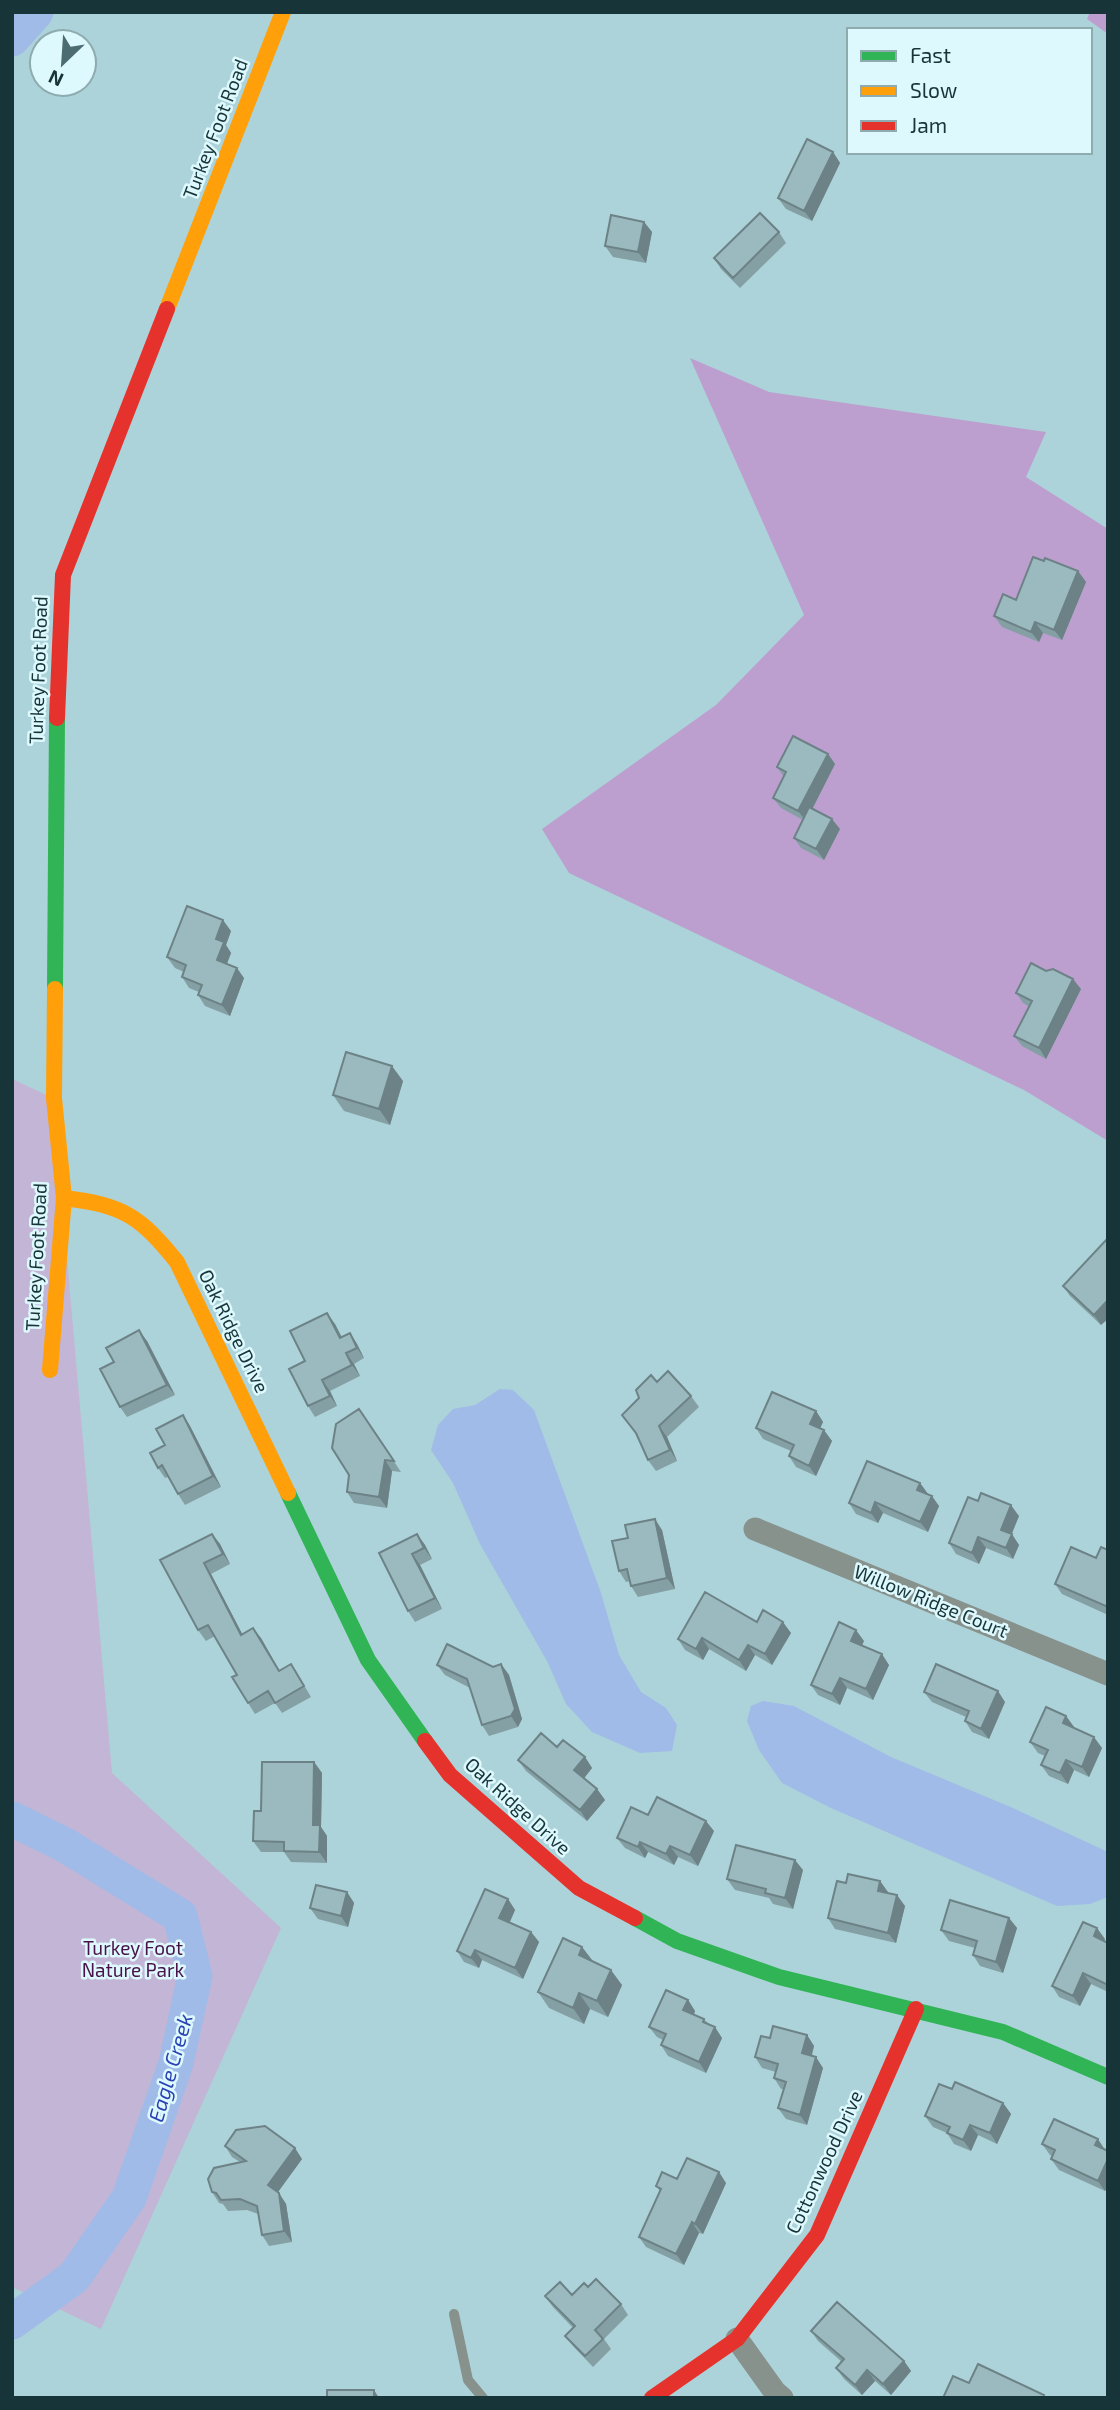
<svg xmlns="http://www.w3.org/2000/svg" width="1120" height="2410" font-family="'Exo 2',sans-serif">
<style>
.green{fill:#c3b5d5}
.forest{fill:#bc9fcf}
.water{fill:#a0bbe8}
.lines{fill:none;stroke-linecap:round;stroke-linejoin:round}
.river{stroke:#a0bbe8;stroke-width:35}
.lane{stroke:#88928d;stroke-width:10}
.street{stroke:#88928d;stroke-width:23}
.fast{stroke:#30b455;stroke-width:16}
.slow{stroke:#ff9f0a;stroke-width:16}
.jam{stroke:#e5322d;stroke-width:16}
.wall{fill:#85a0a4}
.shaded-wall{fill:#6c8286}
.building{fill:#9bbabf;stroke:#6c8286;stroke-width:2}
.labels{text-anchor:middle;stroke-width:5;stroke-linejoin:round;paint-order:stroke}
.street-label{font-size:19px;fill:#173539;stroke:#def9fe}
.park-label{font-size:19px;fill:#491248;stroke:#def9fe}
.water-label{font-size:21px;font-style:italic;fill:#2b42b3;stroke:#def9fe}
</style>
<rect width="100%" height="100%" fill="#acd3d9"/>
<!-- green -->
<path class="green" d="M12,1079L53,1098L112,1773L281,1928L101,2329L12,2287Z"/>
<!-- forest -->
<path class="forest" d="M1090,12H1108V34L1087,19Z
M690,358L769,392L1046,432L1026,477L1108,529V1141L1024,1090L569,873L542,829L716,705L804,615Z"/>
<!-- water -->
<path class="water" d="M500,1389L513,1390L534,1410L601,1593L619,1655L641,1692L666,1708L677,1725L672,1751L640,1753L592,1732L566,1704L547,1661L480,1544L453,1483L431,1450L438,1425L453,1409L475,1405Z
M763,1701L794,1706L891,1757L1013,1808L1108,1852V1897L1090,1904L1057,1906L831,1808L782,1783L759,1750L747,1721L751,1706Z"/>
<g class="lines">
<!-- river -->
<path class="river" d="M12,39L36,12
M12,1819L65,1845L180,1916L195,1976L176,2063L129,2198L74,2277L12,2322"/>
<!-- lane -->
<path class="lane" d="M454,2314L468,2380L483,2398"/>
<!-- street -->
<path class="street" d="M755,1529L1108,1674
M737,2339L775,2392L782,2398"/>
<!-- fast -->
<path class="fast" d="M55,989L57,718
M288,1493L368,1660L425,1741
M635,1918L677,1941L779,1977L1003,2032L1108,2077"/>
<!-- slow -->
<path class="slow" d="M167,309L283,12
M64,1198C123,1205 140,1216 177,1262L288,1493
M50,1370L64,1198L54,1098L55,989"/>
<!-- jam -->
<path class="jam" d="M57,718L63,575L167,309
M425,1741L450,1775L579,1888L635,1918
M652,2398L737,2339L817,2235L916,2009"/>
</g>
<!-- wall -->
<path class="wall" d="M833,152L840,163L812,221L786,209L778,198Z
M644,222L652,232L646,263L613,257L605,246Z
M779,232L786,243L740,288L721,269L714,258Z
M1044,561L1078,571L1086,582L1062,640L1043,633L1039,642L1002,627L994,616L1016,600Z
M828,754L835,764L813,808L840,829L824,860L801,848L794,838L803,820L781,808L773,798L784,777L777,767Z
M231,931L226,945L231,953L227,964L244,978L230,1016L205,1006L198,995L199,992L189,988L182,977L184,972L175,968L167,957Z
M1081,989L1046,1059L1022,1046L1014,1036L1030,1007L1023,1003L1016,993Z
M403,1081L390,1125L344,1111L333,1095Z
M1108,1238L1101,1325L1070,1296L1063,1286Z
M335,1324L342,1337L350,1333L357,1344L364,1358L354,1364L360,1376L330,1391L337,1406L315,1417L308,1406L305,1361Z
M147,1341L175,1395L127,1417L120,1407L114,1362Z
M657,1382L691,1396L699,1407L667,1437L677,1461L656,1471L648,1460L637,1436L622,1415Z
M359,1409L401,1472L392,1471L387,1508L354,1503L347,1492Z
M816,1411L823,1422L820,1428L832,1441L816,1476L796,1467L789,1456L791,1451L763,1439L756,1428Z
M183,1415L190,1426L221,1487L185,1505L178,1494L168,1477L165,1478L158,1468L165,1445Z
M920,1483L928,1494L939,1506L928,1532L883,1513L878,1523L856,1514L849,1503Z
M1019,1516L1011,1534L1019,1545L1013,1559L986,1548L979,1564L956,1554L949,1543Z
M662,1530L675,1589L638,1597L631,1586L630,1581L626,1582L619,1571Z
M212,1534L220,1544L230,1564L211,1574L242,1634L261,1638L279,1671L298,1675L311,1697L282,1713L275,1703L255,1714L248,1703L237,1675L215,1636L206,1641L198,1630L160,1560Z
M417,1534L425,1545L432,1559L420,1565L442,1609L415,1622L408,1611L379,1553Z
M1108,1550V1615L1062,1594L1055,1584Z
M757,1622L791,1633L772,1665L755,1655L746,1671L709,1649L703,1660L685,1650L678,1639Z
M864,1641L862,1645L889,1665L873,1700L847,1688L840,1705L818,1695L811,1685Z
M501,1664L509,1675L522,1719L518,1727L489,1736L482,1725L470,1688L445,1675L437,1665L493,1667Z
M924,1692L1005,1702L989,1739L972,1732L965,1721L966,1717L932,1702Z
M1066,1716L1074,1727L1073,1728L1102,1748L1089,1777L1074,1770L1068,1784L1049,1776L1041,1765L1045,1756L1038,1753L1030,1742Z
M557,1747L585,1757L592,1768L584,1778L597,1789L605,1800L587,1821L526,1771L518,1760Z
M314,1762L322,1773L321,1827L327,1836V1863L291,1862L284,1852H261L253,1841L261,1811Z
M648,1815L714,1831L698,1866L678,1857L674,1865L648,1852L645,1858L625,1848L617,1838Z
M803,1870L793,1909L773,1904L769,1898L735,1890L727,1879Z
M880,1881L888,1893L905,1906L896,1943L835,1929L828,1918L846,1883Z
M347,1892L354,1903L348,1927L318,1919L310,1908Z
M508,1899L515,1910L510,1922L531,1932L539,1942L523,1979L482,1960L479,1968L464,1962L457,1951Z
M1009,1918L1017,1928L1003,1973L980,1966L973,1955L975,1948L949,1941L941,1930Z
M1105,1939L1104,1941L1108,1943V1992L1091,1984L1080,2006L1059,1997L1052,1986Z
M582,1947L593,1961L622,1985L608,2017L590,2009L584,2024L549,2008L538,1992Z
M688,2000L695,2011L694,2015L704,2019L722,2038L706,2073L668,2056L661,2045L663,2040L657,2037L649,2027Z
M807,2035L814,2046L812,2056L823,2068L807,2125L786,2119L778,2108L783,2089H781L774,2078L776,2072L762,2068L755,2057L770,2038Z
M952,2089L1003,2103L1011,2114L997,2144L978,2135L971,2151L954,2144L947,2133L933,2127L925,2116Z
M1042,2144L1105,2150L1108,2151V2186L1105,2191L1059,2170L1051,2159L1053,2156L1050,2155Z
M225,2146L302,2159L278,2192L286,2204L292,2242L269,2246L262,2235L258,2214L247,2210L228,2211L223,2204L219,2203L212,2192L240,2162L232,2157Z
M677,2179L726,2183L703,2234L699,2233L684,2265L646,2247L639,2237L660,2191L656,2186Z
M588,2287L621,2304L628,2315L604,2339L611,2349L593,2367L573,2346L565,2336L573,2328L553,2307L545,2296L572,2295Z
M811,2331L904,2361L911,2371L891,2395L875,2381L862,2395L844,2379L836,2368L842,2362L818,2341Z"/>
<!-- shaded-wall -->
<path class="shaded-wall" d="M833,152L840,163L812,221L804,211Z
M644,222L652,232L646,263L638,252Z
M1078,571L1086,582L1062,640L1054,630Z
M1035,622L1043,633L1039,642L1031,632Z
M828,754L835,764L806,821L798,811Z
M832,819L840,829L824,860L816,849Z
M223,920L231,931L226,945L231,953L224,971L217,960L216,939Z
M237,968L244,978L230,1016L222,1005Z
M1073,979L1081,989L1046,1059L1039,1048Z
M392,1066L403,1081L390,1125L379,1109Z
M1108,1300V1319L1101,1325L1094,1315Z
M327,1313L335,1324L347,1349L340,1338Z
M139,1330L147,1341L175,1395L167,1385Z
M350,1333L357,1344L364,1358L357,1348Z
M346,1353L354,1364L360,1376L352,1365Z
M322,1380L330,1391L337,1406L330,1396Z
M816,1411L823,1422L817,1435L810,1424Z
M183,1415L190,1426L221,1487L213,1476Z
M659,1426L667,1437L677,1461L670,1450Z
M824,1430L832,1441L816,1476L809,1466Z
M385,1460L392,1471L387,1508L379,1497Z
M920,1483L928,1494L917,1490Z
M932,1496L939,1506L928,1532L920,1522Z
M875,1502L883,1513L878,1523L871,1513Z
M1011,1505L1019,1516L1009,1541L1001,1530Z
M655,1519L662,1530L675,1589L667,1578Z
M212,1534L220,1544L230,1564L223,1554Z
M417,1534L425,1545L432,1559L424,1548Z
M1012,1534L1019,1545L1013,1559L1006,1548Z
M978,1537L986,1548L979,1564L972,1553Z
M412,1554L420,1565L442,1609L435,1598Z
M204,1563L211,1574L248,1645L241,1635Z
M783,1622L791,1633L772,1665L765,1654Z
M253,1628L261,1638L286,1682L279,1671Z
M856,1630L864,1641L859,1652L851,1641Z
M702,1638L709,1649L703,1660L696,1649Z
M748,1645L755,1655L746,1671L739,1660Z
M882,1654L889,1665L873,1700L866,1689Z
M501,1664L509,1675L522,1719L518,1727L511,1716Z
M840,1678L847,1688L840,1705L832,1694Z
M998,1691L1005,1702L989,1739L981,1729Z
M1066,1716L1074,1727L1071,1734L1063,1723Z
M1094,1737L1102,1748L1089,1777L1082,1767Z
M585,1757L592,1768L582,1781L574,1770Z
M1066,1760L1074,1770L1068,1784L1060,1773Z
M314,1762L322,1773L321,1827L327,1836V1863L319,1852L313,1825Z
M597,1789L605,1800L587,1821L580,1810Z
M706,1821L714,1831L698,1866L690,1855Z
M640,1842L648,1852L645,1858L638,1847Z
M670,1846L678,1857L674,1865L666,1854Z
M795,1860L803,1870L793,1909L785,1898Z
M880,1881L888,1892L886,1901L878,1891Z
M347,1892L354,1903L348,1927L341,1916Z
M897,1895L905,1906L896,1943L888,1933Z
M508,1899L515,1910L507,1928L499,1918Z
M1009,1918L1017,1928L1003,1973L996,1962Z
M1097,1928L1105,1939L1101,1947L1094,1936Z
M531,1932L539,1942L523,1979L515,1968Z
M582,1947L594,1963L579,1955Z
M475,1950L482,1960L479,1968L471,1958Z
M611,1970L622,1985L608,2017L597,2001Z
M1083,1973L1091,1984L1080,2006L1073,1996Z
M579,1993L590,2009L584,2024L573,2008Z
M688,2000L695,2011L691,2021L683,2010Z
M715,2027L722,2038L706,2073L699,2062Z
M807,2035L814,2046L809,2064L802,2053Z
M816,2057L823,2068L807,2125L800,2115Z
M1003,2103L1011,2114L997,2144L990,2133Z
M970,2125L978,2135L971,2151L963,2140Z
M1098,2139L1105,2150L1095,2145Z
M295,2148L302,2159L275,2196L268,2185Z
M1108,2159V2186L1105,2191L1098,2181Z
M719,2172L726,2183L703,2234L695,2224Z
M279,2193L286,2204L292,2242L284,2231Z
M692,2222L699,2233L684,2265L676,2254Z
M904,2361L911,2371L891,2395L883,2384Z
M867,2370L875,2381L862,2395L855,2385Z
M374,2390L379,2398H374Z"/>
<!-- building -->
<path class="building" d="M807,139L833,152L804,211L778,198Z
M760,213L779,232L733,278L714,258Z
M611,215L644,222L638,252L605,246Z
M1033,557L1044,561L1045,558L1078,571L1054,630L1035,622L1031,632L994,616L1003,594L1016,600Z
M793,736L828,754L798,811L773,798L786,772L777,767Z
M809,807L832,819L816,849L794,838Z
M187,906L223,920L216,939L224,942L217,960L237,968L222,1005L198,995L202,985L182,977L186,965L167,957Z
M1031,963L1046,971L1053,969L1073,979L1039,1048L1014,1036L1032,1001L1016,993Z
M346,1052L392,1066L379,1109L333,1095Z
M1108,1238V1300L1094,1315L1063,1286Z
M327,1313L340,1338L350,1333L357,1348L346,1353L352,1365L322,1380L330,1396L308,1406L289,1369L305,1361L290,1331Z
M139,1330L167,1385L120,1407L100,1369L114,1362L106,1348Z
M668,1371L691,1396L659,1426L670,1450L648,1460L636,1433L622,1415L639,1398L636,1390L651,1375L657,1382Z
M772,1392L816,1411L810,1424L824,1430L809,1466L789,1456L794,1445L756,1428Z
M359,1409L394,1461L385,1460L379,1497L347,1492L349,1475L332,1448L336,1424Z
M183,1415L213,1476L178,1494L162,1465L158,1468L150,1453L165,1445L156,1429Z
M867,1461L920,1483L917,1490L932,1496L920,1522L875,1502L871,1513L849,1503Z
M981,1493L1011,1505L1001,1530L1012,1534L1006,1548L978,1537L972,1553L949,1543L968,1497L978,1501Z
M655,1519L667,1578L631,1586L627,1569L619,1571L612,1541L628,1538L625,1525Z
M212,1534L223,1554L204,1563L241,1635L253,1628L279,1671L291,1664L304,1686L275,1703L268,1691L248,1703L232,1677L237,1675L208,1625L198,1630L160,1560Z
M417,1534L424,1548L412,1554L435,1598L408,1611L379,1553Z
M1071,1547L1096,1558L1101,1547L1108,1550V1607L1055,1584Z
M705,1592L757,1622L763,1610L783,1622L765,1654L748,1645L739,1660L702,1638L696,1649L678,1639Z
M839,1622L856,1630L851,1641L882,1654L866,1689L840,1678L832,1694L811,1685Z
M447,1644L493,1667L501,1664L515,1709L511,1716L482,1725L467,1679L437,1665Z
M936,1664L998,1691L981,1729L965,1721L969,1711L924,1692Z
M1046,1707L1066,1716L1063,1723L1094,1737L1082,1767L1066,1760L1060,1773L1041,1765L1048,1750L1030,1742Z
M541,1733L557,1747L563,1740L585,1757L574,1770L597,1789L580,1810L518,1760Z
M262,1762H314L313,1825H320L319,1852L284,1851V1842L253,1841L254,1811H261Z
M657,1797L706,1821L690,1855L670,1846L666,1854L640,1842L638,1847L617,1838L631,1807L648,1815Z
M736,1845L795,1860L785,1898L765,1893L766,1889L727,1879Z
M848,1874L880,1881L878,1891L897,1895L888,1933L828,1918L837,1881L846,1883Z
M316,1885L347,1892L341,1916L310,1908Z
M485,1889L508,1899L499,1918L531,1932L515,1968L475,1950L471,1958L457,1951Z
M950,1900L1009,1918L996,1962L973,1955L977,1941L941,1930Z
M1083,1922L1097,1928L1094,1936L1108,1943V1985L1083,1973L1073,1996L1052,1986Z
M563,1938L582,1947L579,1955L611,1970L597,2001L579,1993L573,2008L538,1992Z
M666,1990L688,2000L683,2010L704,2019L703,2022L715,2027L699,2062L661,2045L666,2034L649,2027Z
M773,2026L807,2035L802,2053L816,2057L800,2115L778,2108L786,2082L774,2078L778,2064L755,2057L761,2036L770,2038Z
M955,2082L1003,2103L990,2133L970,2125L963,2140L947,2133L950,2127L925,2116L939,2084L952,2089Z
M1054,2119L1098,2139L1095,2145L1108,2151V2159L1098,2181L1051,2159L1055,2150L1042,2144Z
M265,2126L295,2148L268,2185L279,2193L284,2231L262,2235L257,2206L240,2199L221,2200L216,2193L212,2192L208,2179L214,2168L246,2161L225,2146L236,2130Z
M687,2158L719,2172L695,2224L692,2222L676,2254L639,2237L661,2189L656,2186L662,2172L677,2179Z
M596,2279L621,2304L595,2330L603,2339L585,2356L565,2336L575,2326L545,2296L560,2282L572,2295L584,2283L588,2287Z
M837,2302L904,2361L883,2384L867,2370L855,2385L836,2368L844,2359L811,2331Z
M978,2364L1044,2395L1043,2398H943L953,2376L969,2383Z
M327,2390H374V2398H327Z"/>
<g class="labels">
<!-- street labels -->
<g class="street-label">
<text transform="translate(215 129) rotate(-69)" y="7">Turkey Foot Road</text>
<text transform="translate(38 670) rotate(-88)" y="7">Turkey Foot Road</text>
<text transform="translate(36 1257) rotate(-87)" y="7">Turkey Foot Road</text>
<text transform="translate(234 1331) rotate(64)" y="7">Oak Ridge Drive</text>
<text transform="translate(931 1601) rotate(22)" y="7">Willow Ridge Court</text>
<text transform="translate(518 1806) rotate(42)" y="7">Oak Ridge Drive</text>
<text transform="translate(824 2162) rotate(-65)" y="7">Cottonwood Drive</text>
</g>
<!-- park labels -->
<g class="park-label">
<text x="133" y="1955">Turkey Foot<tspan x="133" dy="22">Nature Park</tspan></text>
</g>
<!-- water labels -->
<g class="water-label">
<text transform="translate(171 2068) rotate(-74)" y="7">Eagle Creek</text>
</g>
</g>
<!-- border -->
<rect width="1120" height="2410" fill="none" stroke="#173539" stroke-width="28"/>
<!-- legend -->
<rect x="847" y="28" width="245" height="126" fill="#def9fe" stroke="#8eabaf" stroke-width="2"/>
<rect x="861" y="51" width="35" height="10" fill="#30b455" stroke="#8eabaf" stroke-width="2"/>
<text x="910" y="63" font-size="21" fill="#173539">Fast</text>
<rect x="861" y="86" width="35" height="10" fill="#ff9f0a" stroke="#8eabaf" stroke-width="2"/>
<text x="910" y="98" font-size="21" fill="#173539">Slow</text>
<rect x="861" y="121" width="35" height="10" fill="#e5322d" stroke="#8eabaf" stroke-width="2"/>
<text x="910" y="133" font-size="21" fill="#173539">Jam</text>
<!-- north arrow -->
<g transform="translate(63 63) rotate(205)"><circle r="33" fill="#def9fe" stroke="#8eabaf" stroke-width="2"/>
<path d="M0-5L12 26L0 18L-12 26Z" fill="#4b6c71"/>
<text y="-10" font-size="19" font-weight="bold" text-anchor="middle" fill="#173539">N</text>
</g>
</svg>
